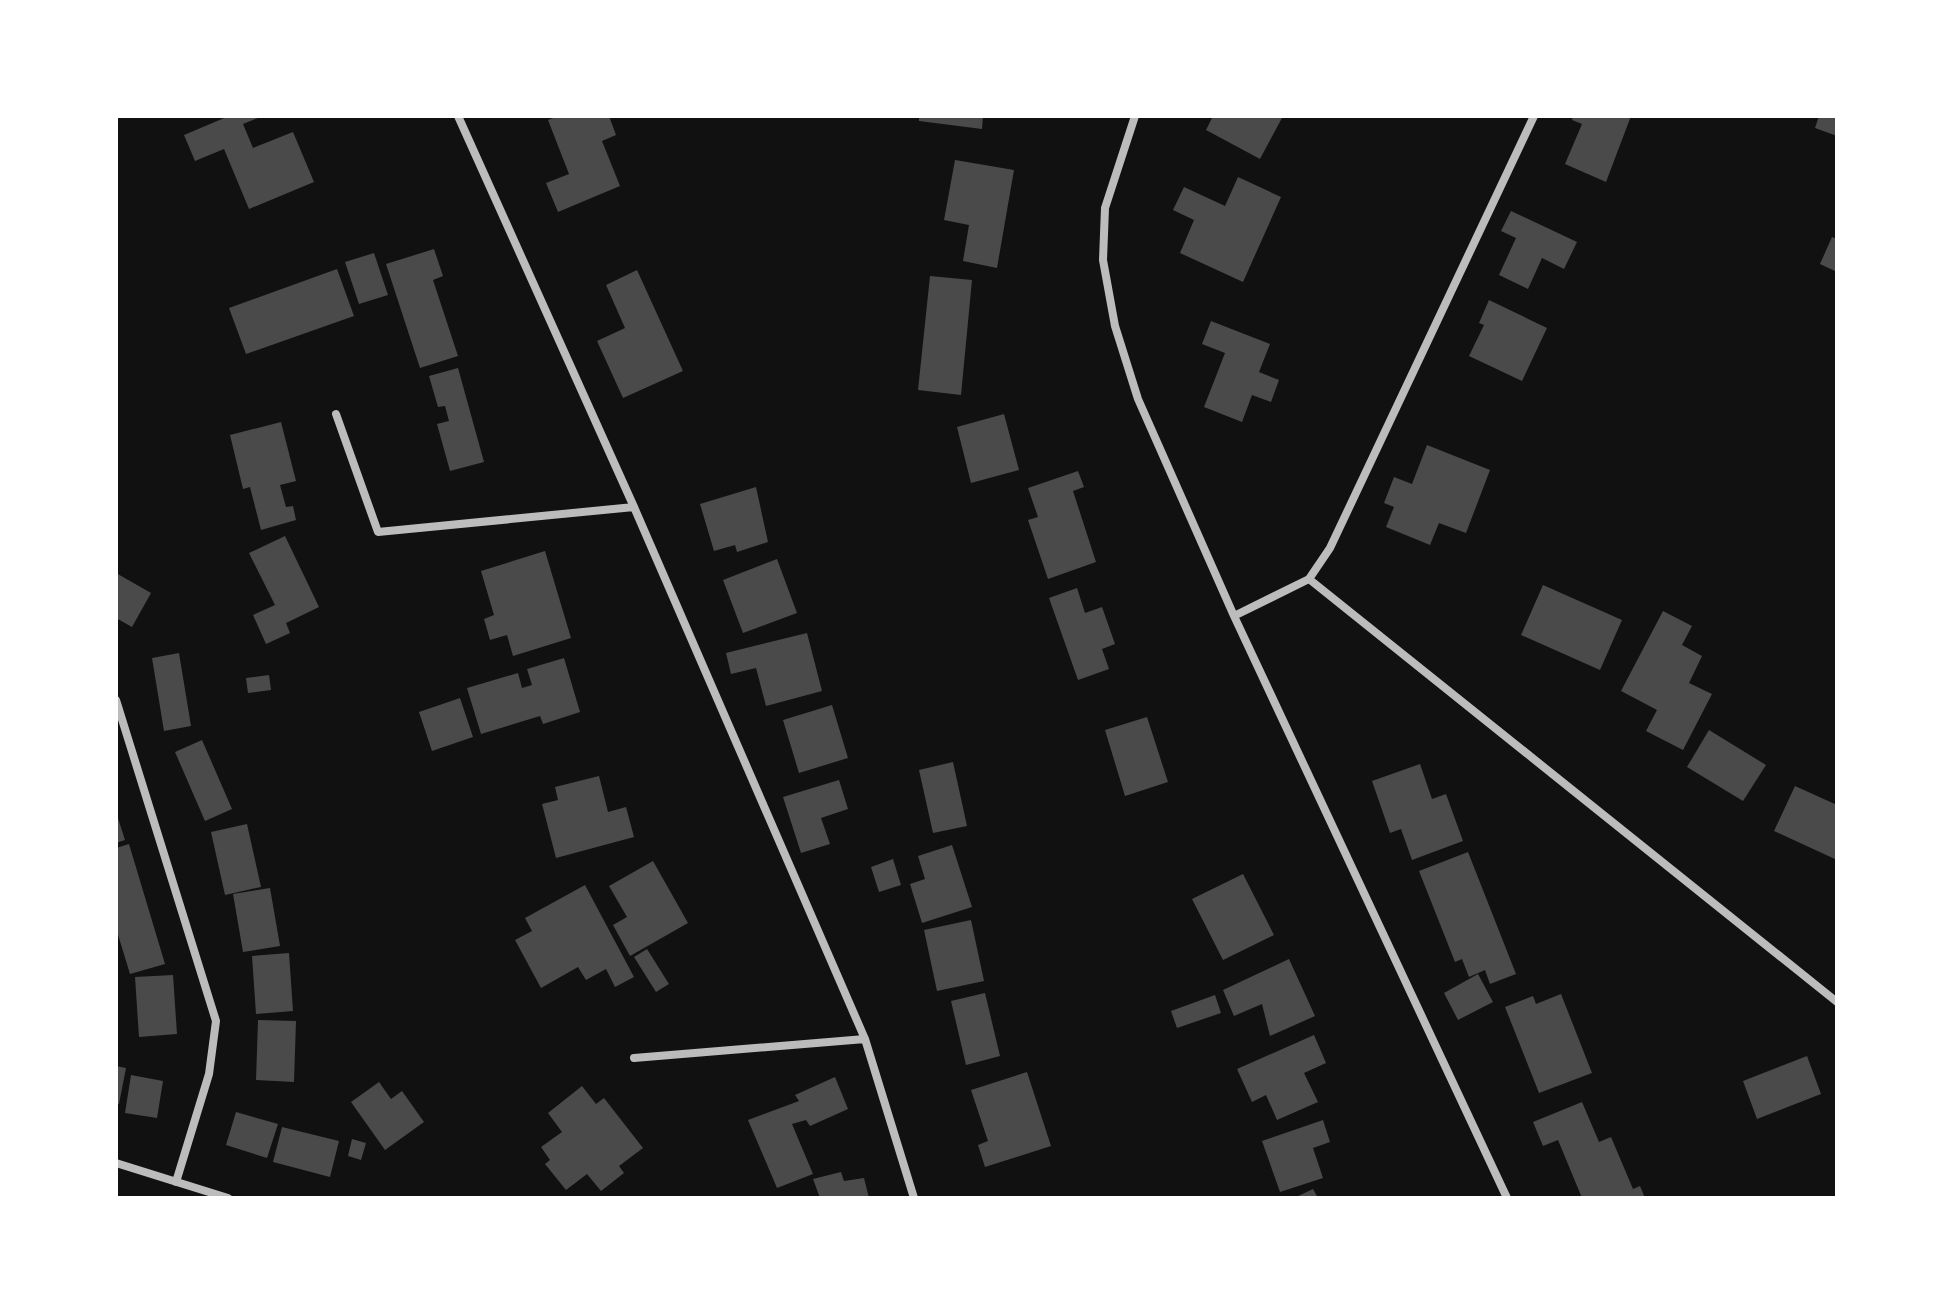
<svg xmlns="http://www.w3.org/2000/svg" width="1953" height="1314" font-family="Quicksand,sans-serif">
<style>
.building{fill:#4a4a4a}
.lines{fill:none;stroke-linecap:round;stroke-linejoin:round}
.minor{stroke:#bcbcbc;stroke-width:8}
</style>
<rect width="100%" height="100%" fill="#111"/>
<!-- building -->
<path class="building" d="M229,116H263L243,124L253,148L293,132L314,182L249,209L224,149L195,161L184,135Z
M558,116H609L616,135L602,141L620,186L558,212L546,183L569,174L548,120Z
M919,116H983L982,129L919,121Z
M1213,116H1283L1260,159L1206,130Z
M1573,116H1631L1606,182L1565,164L1582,124L1572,120Z
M1819,116H1837V136L1815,128Z
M955,160L1014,170L997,268L963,261L969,225L944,220Z
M1238,177L1281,197L1243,282L1180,253L1194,220L1173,210L1184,187L1225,206Z
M1511,211L1577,242L1564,269L1542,258L1528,289L1499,275L1516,238L1501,231Z
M1832,237L1837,239V272L1820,264Z
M434,249L443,276L433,280L458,356L420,368L386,264Z
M374,253L388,295L359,304L345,262Z
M337,269L354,316L246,354L229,308Z
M637,270L683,371L623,398L597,341L625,328L606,285Z
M930,276L972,280L961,395L918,390Z
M1489,300L1547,328L1522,381L1469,356L1484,325L1479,323Z
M1211,321L1270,344L1259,372L1279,380L1271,402L1252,395L1242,422L1204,407L1225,353L1202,344Z
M458,368L484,462L450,471L437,424L449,421L445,406L438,407L429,376Z
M1004,414L1019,470L971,483L957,427Z
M281,422L296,481L280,485L286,507L293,506L296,520L261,530L250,487L243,489L230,435Z
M1427,445L1490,470L1466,533L1439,523L1430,545L1386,527L1394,507L1384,503L1394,477L1412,484Z
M1078,471L1084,487L1073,491L1096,562L1048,579L1028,520L1038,517L1028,488Z
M756,487L768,542L737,552L735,545L714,551L700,504Z
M285,536L319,607L286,623L290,633L266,644L253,615L275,605L249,553Z
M545,551L571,638L513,656L507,635L490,640L484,619L494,615L481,571Z
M777,559L797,613L743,633L723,580Z
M116,573L151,593L132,627L116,618Z
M1543,585L1622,620L1600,670L1521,635Z
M1077,588L1085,613L1102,607L1115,644L1102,649L1109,669L1078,680L1049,598Z
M1663,611L1692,626L1682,645L1702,656L1689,683L1712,694L1683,750L1646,731L1657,710L1621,691Z
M807,633L822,691L766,706L756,668L731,674L726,653Z
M179,653L191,726L164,731L152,658Z
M564,658L580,712L543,724L540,716L481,734L467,688L518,673L522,688L532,685L527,669Z
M269,675L271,690L248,693L246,678Z
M460,698L473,737L432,751L419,712Z
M832,705L848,758L799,773L783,720Z
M1147,717L1168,782L1125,796L1105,730Z
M1709,730L1766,765L1743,801L1687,767Z
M202,740L232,809L205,821L175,752Z
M953,762L967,826L933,833L919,770Z
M1420,764L1432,799L1446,794L1463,841L1412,860L1401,829L1390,833L1372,781Z
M599,776L608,812L626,807L634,837L556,858L542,804L558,800L555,787Z
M839,780L848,809L821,818L830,844L801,853L783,797Z
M1795,786L1837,805V860L1774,831Z
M116,812L125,840L116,843Z
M247,824L261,887L225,895L211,832Z
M129,844L165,964L130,974L116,928V848Z
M952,845L972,907L922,923L910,884L925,879L918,856Z
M1468,852L1516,974L1490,984L1485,970L1469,977L1462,959L1455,962L1419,871Z
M893,859L901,885L879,892L871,867Z
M653,861L688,923L630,956L613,925L627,917L609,886Z
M1243,874L1274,935L1223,960L1192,899Z
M585,885L634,977L615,987L606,969L586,980L578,967L541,988L515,940L532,931L525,918Z
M270,888L280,946L243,952L233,894Z
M971,920L984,981L937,991L924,930Z
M647,949L669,984L656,992L634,957Z
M289,953L293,1011L256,1014L252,956Z
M1289,959L1315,1016L1270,1036L1262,1004L1234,1016L1223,990Z
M1478,974L1493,1002L1458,1020L1444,993Z
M173,975L177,1034L139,1037L135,977Z
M985,993L1000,1056L966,1065L951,1001Z
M1561,994L1592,1073L1539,1093L1505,1007L1533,996L1536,1004Z
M1215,995L1221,1013L1177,1028L1171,1011Z
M258,1020L296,1021L294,1082L256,1080Z
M1314,1035L1326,1063L1304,1073L1318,1102L1277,1120L1266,1095L1252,1102L1237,1069Z
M1807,1056L1821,1094L1757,1119L1743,1081Z
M116,1066L126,1068L119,1104H116Z
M1027,1072L1051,1146L985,1167L978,1145L988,1141L971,1090Z
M131,1075L163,1081L157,1118L125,1113Z
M835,1077L848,1109L810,1126L806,1120L792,1124L813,1174L777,1188L748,1120L799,1101L795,1095Z
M379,1082L391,1099L402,1091L424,1122L385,1150L351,1102Z
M582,1086L596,1104L604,1098L643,1148L619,1166L624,1173L601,1191L587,1174L566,1190L545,1164L550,1160L541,1147L562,1132L548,1113Z
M1582,1102L1599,1142L1611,1137L1633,1189L1640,1186L1645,1198H1582L1558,1140L1543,1146L1533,1122Z
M236,1112L278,1124L267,1158L226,1145Z
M1323,1120L1330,1142L1313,1148L1323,1178L1280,1192L1262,1141Z
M282,1127L339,1141L330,1177L273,1162Z
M352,1139L366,1143L361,1160L348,1156Z
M841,1172L844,1181L864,1178L869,1198H820L813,1179Z
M1313,1189L1318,1198H1294Z"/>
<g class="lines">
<!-- minor -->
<path class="minor" d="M458,116L634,507L865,1039L914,1198
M1135,116L1105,208L1103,260L1115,326L1138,399L1234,616L1507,1198
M336,414L378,532L634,507
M1309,579L1330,548L1534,116
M1234,616L1309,579L1837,1002
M116,700L216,1021L209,1074L176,1182
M634,1058L865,1039
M116,1163L228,1198"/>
</g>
<!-- border -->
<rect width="1953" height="1314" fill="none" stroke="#ffffff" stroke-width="236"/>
</svg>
